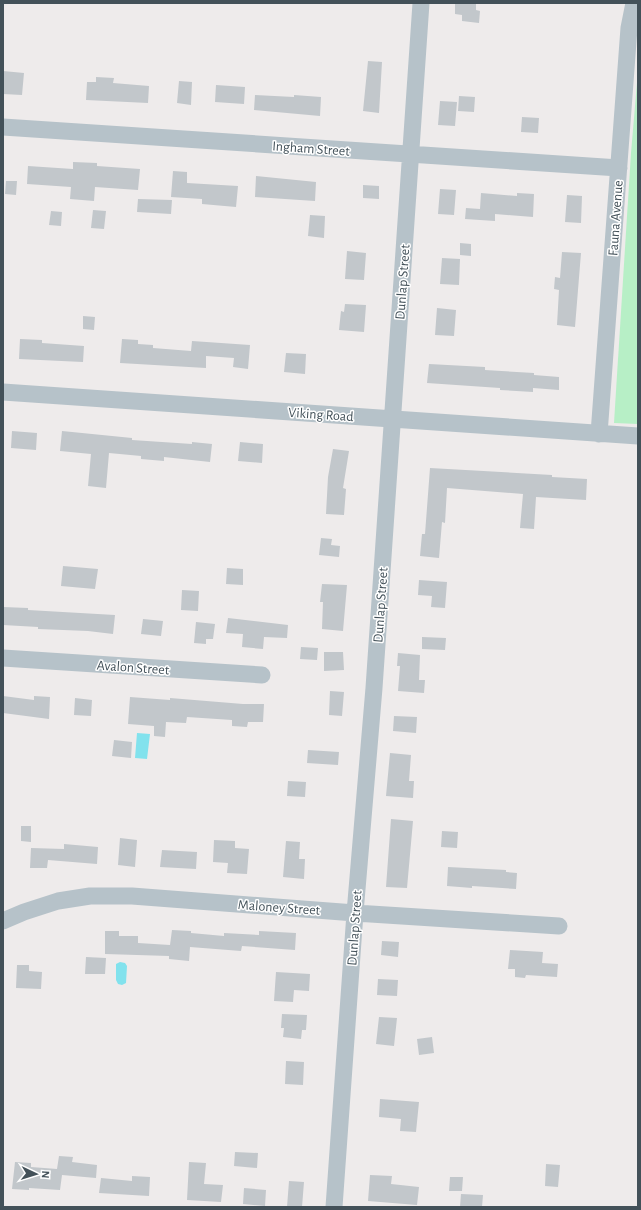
<svg xmlns="http://www.w3.org/2000/svg" width="641" height="1210" font-family="'Alegreya Sans',sans-serif">
<style>
.green{fill:#b7efc6}
.water{fill:#82e2ed}
.building{fill:#c2c7cb}
.lines{fill:none;stroke-linecap:round;stroke-linejoin:round}
.minor{stroke:#b6c2c9;stroke-width:17}
.labels{text-anchor:middle;stroke-width:3;stroke-linejoin:round;paint-order:stroke}
.street-label{font-size:14px;fill:#435159;stroke:#fff}
</style>
<rect width="100%" height="100%" fill="#eeebeb"/>
<!-- green -->
<path class="green" d="M638,71V424L614,423L631,153Z"/>
<!-- water -->
<path class="water" d="M137,733L150,734L147,759L135,758Z
M120,962L125,963L127,966L126,983L122,985L118,984L116,980V964Z"/>
<!-- building -->
<path class="building" d="M455,3H476V10L480,11L479,23L462,21V15L455,14Z
M368,61L382,62L379,113L363,111Z
M3,71L24,73L22,95L3,94Z
M96,77L114,78L113,83L149,86L148,103L86,100L87,82H96Z
M179,81L192,82L191,105L177,103Z
M216,85L245,87L244,104L215,102Z
M255,95L294,97V95L321,97L320,116L254,110Z
M459,96L475,97L474,112L458,111Z
M440,101L457,102L455,126L438,125Z
M522,117L539,118L538,133L521,132Z
M73,162L97,163V166L140,169L138,190L95,187L94,201L70,199L71,187L27,184L28,166L73,169Z
M173,171L187,172V183L238,186L236,207L202,204V199L171,197Z
M256,176L316,182L315,201L255,197Z
M6,181H17L16,195L5,194Z
M363,185L379,186V199L363,198Z
M440,189L456,190L454,215L438,214Z
M481,193L517,196V193L534,194L533,217L495,214V221L465,219L466,208L480,209Z
M567,195L582,196L581,223L565,222Z
M138,199L172,200L171,214L137,212Z
M93,210L106,211L104,229L91,228Z
M51,211L62,212L61,226L49,225Z
M310,215L325,216L324,238L308,236Z
M460,243L471,244V256L460,255Z
M347,251L366,253L364,280L345,279Z
M562,252L581,253L575,327L557,325L559,290L554,289L555,277L560,278Z
M442,258L460,259L459,285L440,284Z
M345,304L366,305L364,332L339,330L341,311L344,312Z
M437,308L456,310L454,336L435,335Z
M83,316L95,317L94,330L83,329Z
M20,339L42,340V343L84,346L83,362L19,359Z
M122,339L138,340V344L153,345V348L191,351L192,341L250,345L248,369L233,367L234,358L206,356V368L120,363Z
M286,353L306,354L305,374L284,372Z
M429,364L485,367V370L534,373V375L559,377V390L533,388V392L500,390V388L427,383Z
M12,431L37,433L36,450L11,448Z
M62,431L132,438V440L192,444V442L212,444L210,462L164,457V461L141,459V456L109,453L106,488L88,486L91,454L60,451Z
M240,442L263,444L262,463L238,461Z
M333,449L349,451L343,488L346,489L344,515L326,514L328,477Z
M430,468L552,475V477L587,479L586,500L536,497L534,529L520,528L523,494L447,488L445,523L442,522L439,558L420,556L422,534H425Z
M321,538L332,539L331,545L340,546L339,557L319,555Z
M63,566L98,569L95,589L61,586Z
M227,568L243,569V585L226,584Z
M419,580L447,582L445,608L431,607L432,596L418,595Z
M322,584L347,585L343,631L322,629L323,602H320Z
M182,590L199,591L198,611L181,610Z
M3,607L28,608V610L115,615L113,634L88,631L38,629V627L3,625Z
M228,618L288,625L287,638L264,637L263,649L242,647L243,634L226,633Z
M143,619L163,621L161,636L141,634Z
M196,622L215,624L213,639H206V644L194,643Z
M422,637L446,638L445,650L422,649Z
M301,647L318,648L317,660L300,659Z
M324,652H343L344,670L324,671Z
M398,653L420,655L419,680H425L424,693L398,691L400,666H397Z
M330,691L344,692L342,716L329,715Z
M3,696L34,700V696L50,697L49,719L3,713Z
M130,697L170,700V698L243,704H264L263,722H248L247,727L232,726V720L187,717L186,723L166,722L165,737L154,736V726L128,724Z
M75,698L92,700L91,716L74,715Z
M394,716L417,717L416,733L393,731Z
M114,740L132,742L131,758L112,756Z
M308,750L339,752L338,765L307,763Z
M390,753L411,755L409,781H414L413,798L386,796Z
M288,781L306,782L305,797L287,796Z
M391,819L413,821L407,888L386,887Z
M21,826H31V842L21,841Z
M442,831L458,832L457,848L441,847Z
M120,838L137,840L135,867L118,865Z
M214,840L235,841V848L249,849L247,874L227,873L228,863L213,862Z
M286,841L300,842L299,859H305L304,879L283,877Z
M64,844L98,847L97,864L48,860L47,868H30L31,848L64,849Z
M162,850L197,852L196,869L160,867Z
M448,867L506,870V872L517,873L516,889L472,886V888L447,886Z
M172,930L191,931V933L224,936V933L259,935V931L296,933L295,950L242,946L241,951L190,947L189,961L169,959V956L105,954V931H119V936H138V943L170,945Z
M382,941L399,942L398,957L381,955Z
M510,950L543,952L542,963L558,964L557,977L526,975L525,978L515,977V969H508Z
M86,957L106,958L105,974H85Z
M17,965H29V971L42,972L41,989L16,988Z
M276,972L310,974L309,991L294,990L293,1002L274,1001Z
M378,979L398,980L397,996L377,995Z
M282,1014L307,1015L306,1030H302L301,1039L283,1037L284,1028H281Z
M379,1017L397,1018L394,1046L376,1044Z
M432,1037L434,1053L419,1055L417,1039Z
M286,1061L304,1062L303,1085L285,1084Z
M380,1099L419,1102L416,1132L400,1131L401,1119L379,1117Z
M235,1152L258,1153L257,1168L234,1166Z
M59,1156L73,1157L72,1162L97,1165L96,1178L62,1175L60,1190L29,1188V1190L12,1189L15,1162L31,1163V1167L57,1169Z
M189,1162L206,1163L204,1184L223,1185L221,1202L187,1200Z
M546,1164L560,1165L558,1187L545,1186Z
M370,1175L392,1176L391,1184L419,1187L417,1205L368,1201Z
M132,1176L150,1177L149,1196L99,1193L101,1178L132,1181Z
M450,1177H463L462,1191H449Z
M289,1181L304,1182L302,1207H287Z
M244,1188L266,1190L265,1206L243,1204Z
M461,1194L483,1195L482,1207H460Z"/>
<g class="lines">
<!-- minor -->
<path class="minor" d="M3,127L619,168
M3,392L638,436
M599,434L629,28L634,3
M3,658L262,675
M3,921L24,912L58,901L90,896H132L355,913L559,926
M334,1207L355,913L374,688L421,3"/>
</g>
<g class="labels">
<!-- street labels -->
<g class="street-label">
<text transform="translate(311 148) rotate(4)" y="5">Ingham Street</text>
<text transform="translate(615 218) rotate(-86)" y="5">Fauna Avenue</text>
<text transform="translate(402 282) rotate(-86)" y="5">Dunlap Street</text>
<text transform="translate(321 414) rotate(4)" y="5">Viking Road</text>
<text transform="translate(380 605) rotate(-86)" y="5">Dunlap Street</text>
<text transform="translate(133 667) rotate(4)" y="5">Avalon Street</text>
<text transform="translate(279 907) rotate(4)" y="5">Maloney Street</text>
<text transform="translate(354 928) rotate(-86)" y="5">Dunlap Street</text>
</g>
</g>
<!-- border -->
<rect width="641" height="1210" fill="none" stroke="#435159" stroke-width="8"/>
<!-- north arrow -->
<g transform="translate(36 1174) rotate(94)" stroke="#ffffff" stroke-width="3" paint-order="stroke">
<path d="M0-3L7 15L0 10L-7 15Z" fill="#435159"/>
<text y="-6" font-size="11" font-weight="bold" text-anchor="middle" fill="#435159">N</text>
</g>
</svg>
